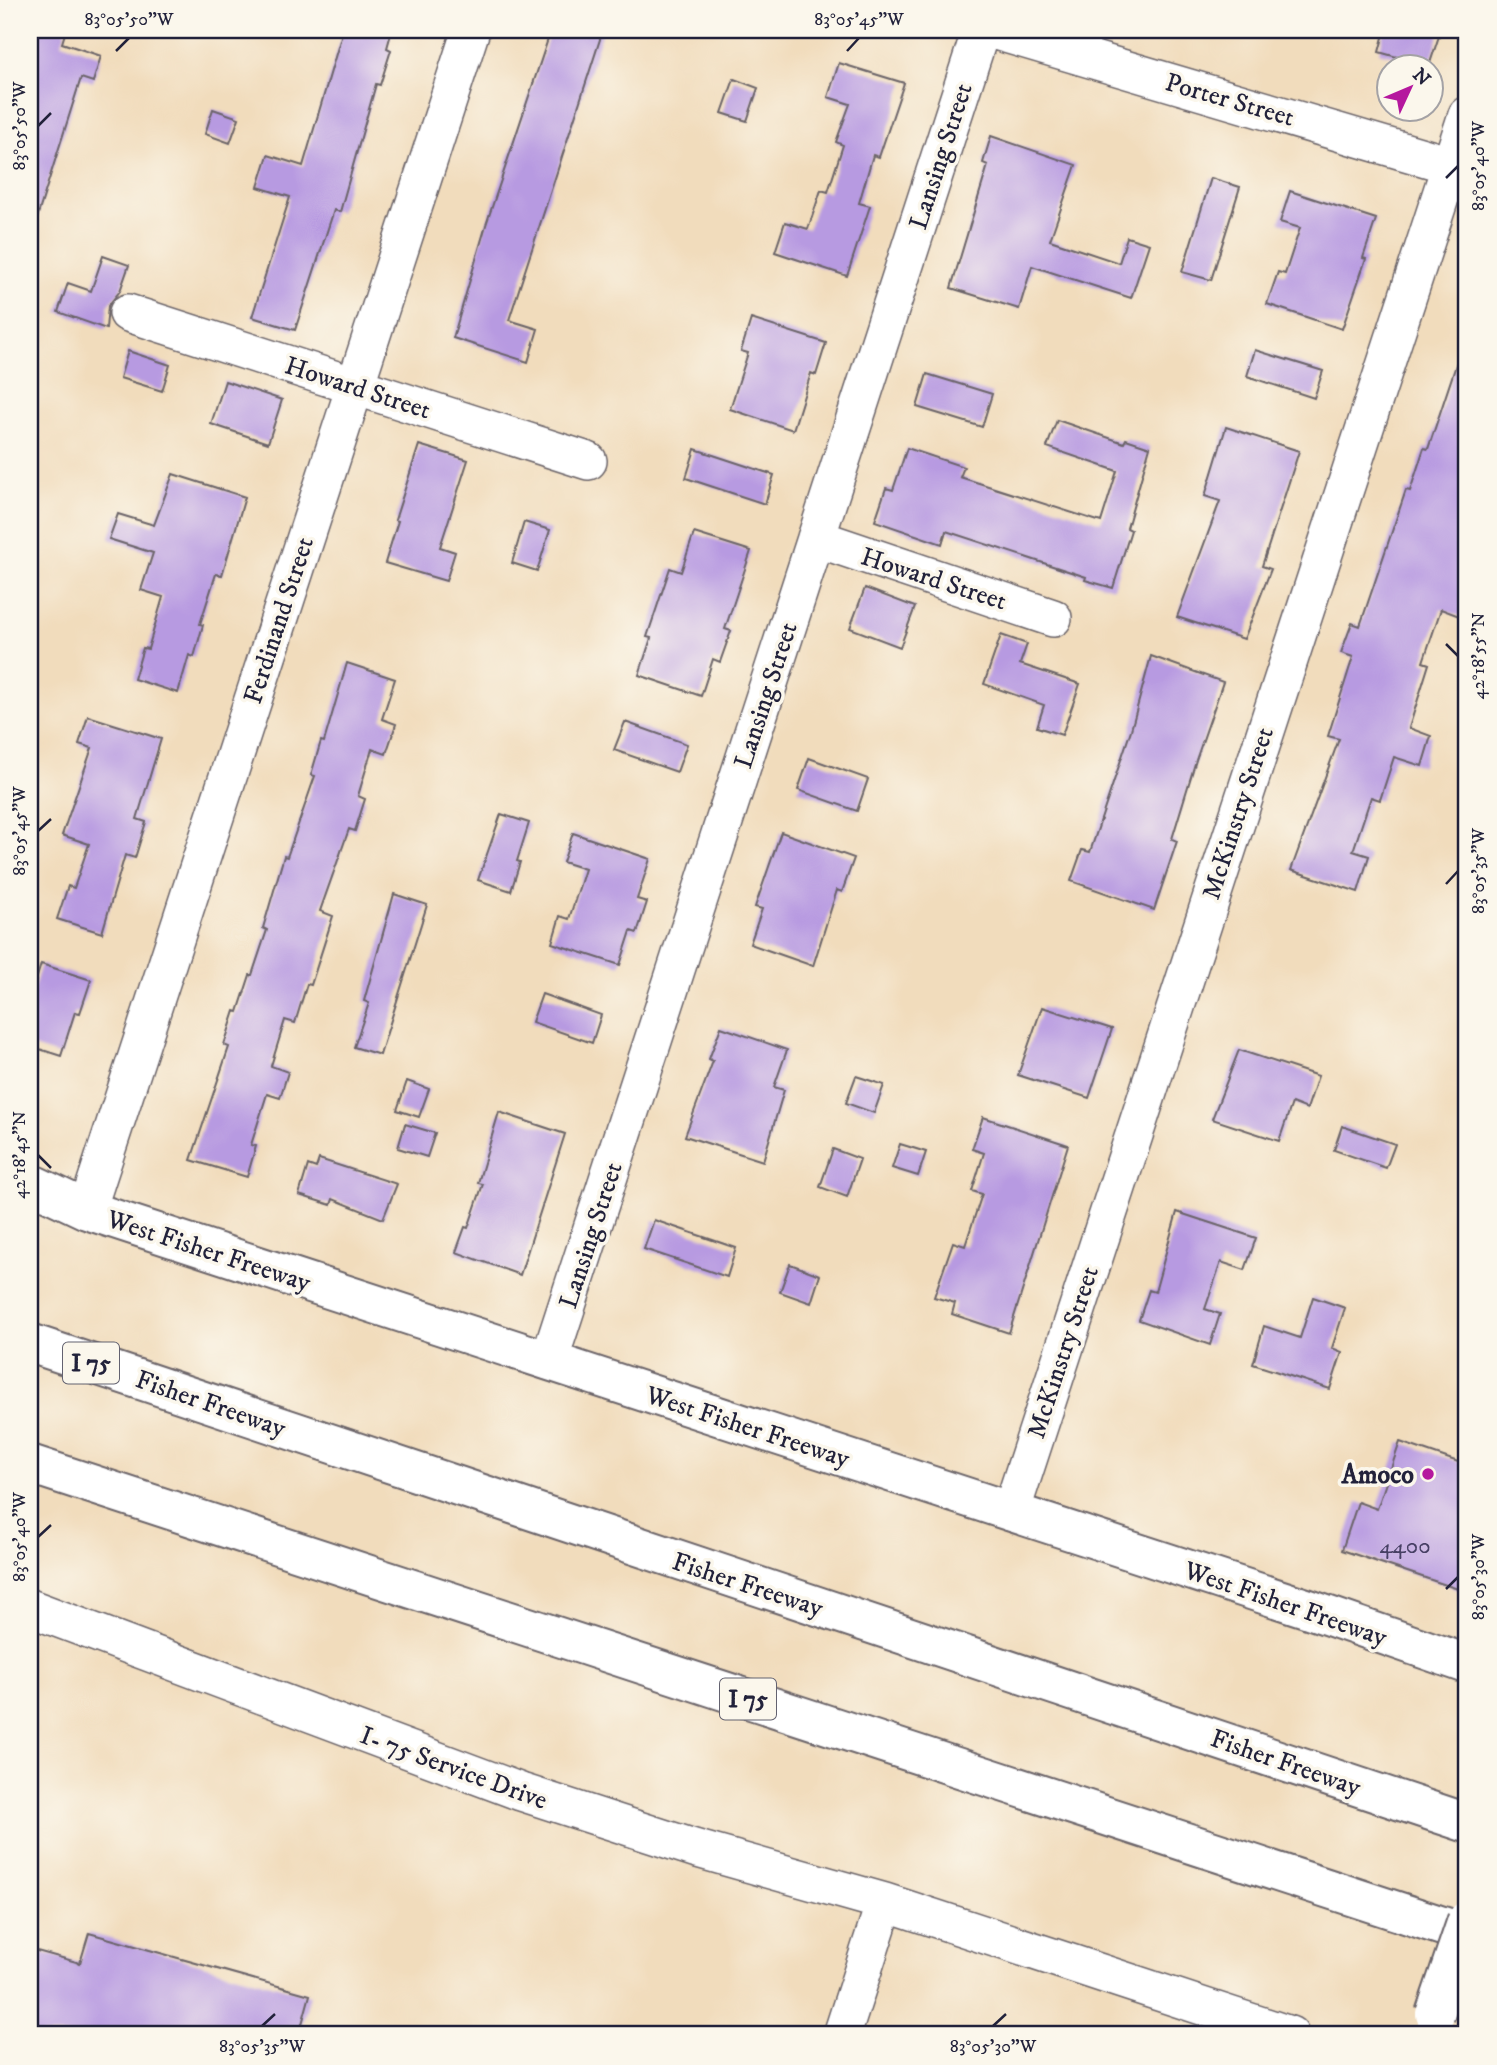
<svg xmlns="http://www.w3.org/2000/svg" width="1497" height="2065" font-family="'IM FELL DW Pica',serif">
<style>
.building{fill:#b79ae1}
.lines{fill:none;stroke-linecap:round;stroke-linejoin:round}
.minor-casing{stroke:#6a6368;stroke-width:40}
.major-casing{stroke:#6a6368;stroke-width:42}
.highway-casing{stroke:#6a6368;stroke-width:42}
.minor{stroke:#fff;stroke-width:37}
.major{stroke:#fff;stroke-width:38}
.highway{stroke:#fff;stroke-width:38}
.major-bridge-casing{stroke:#6a6368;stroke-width:42;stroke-linecap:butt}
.major-bridge{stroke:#fff;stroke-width:38}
.ticks{fill:none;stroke:#22223b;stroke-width:2.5}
.poi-dot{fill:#b5179e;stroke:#fbf7ec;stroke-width:2.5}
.labels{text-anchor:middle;stroke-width:7;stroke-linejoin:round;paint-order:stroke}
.number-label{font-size:23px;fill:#474064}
.shield{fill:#fbf7ec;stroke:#636270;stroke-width:2}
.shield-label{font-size:24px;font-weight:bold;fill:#22223b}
.street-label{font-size:26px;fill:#22223b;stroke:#fbf7ec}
.poi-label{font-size:26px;font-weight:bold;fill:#22223b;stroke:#fbf7ec;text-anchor:end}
.neatline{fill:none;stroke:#22223b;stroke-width:2.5}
.ticks-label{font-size:18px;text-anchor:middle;fill:#22223b}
</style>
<rect width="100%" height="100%" fill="#fbf7ec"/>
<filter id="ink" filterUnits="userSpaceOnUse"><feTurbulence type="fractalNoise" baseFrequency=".0143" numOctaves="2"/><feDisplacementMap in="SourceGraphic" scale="14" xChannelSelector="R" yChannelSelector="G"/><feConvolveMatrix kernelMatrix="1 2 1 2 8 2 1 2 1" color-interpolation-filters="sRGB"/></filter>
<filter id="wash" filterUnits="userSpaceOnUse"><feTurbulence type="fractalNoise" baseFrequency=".00686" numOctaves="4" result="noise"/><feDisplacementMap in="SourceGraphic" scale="28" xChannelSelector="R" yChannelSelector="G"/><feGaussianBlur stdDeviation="1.57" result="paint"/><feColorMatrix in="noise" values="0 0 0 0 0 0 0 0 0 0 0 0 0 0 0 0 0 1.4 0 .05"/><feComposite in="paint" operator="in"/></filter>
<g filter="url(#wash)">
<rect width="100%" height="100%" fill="#f1dcbc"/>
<g id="blocks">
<!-- building -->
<path class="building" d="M30,30H66L62,43L101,56L93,82L81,78L35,224L30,223Z
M343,30H392L387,48L391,50L380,85L376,84L340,212L334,210L295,330L252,317L290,197L258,187L268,155L303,166Z
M551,30H603L509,320L538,329L528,362L453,338L486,225Z
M1385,30H1441L1429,66L1379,52Z
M839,63L904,83L879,157L873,155L859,203L870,206L847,276L775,252L785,222L808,229L821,190L828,192L843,145L836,142L850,104L828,97Z
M734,79L758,88L747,121L722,113Z
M213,109L239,118L230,143L205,134Z
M991,136L1076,165L1050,240L1119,263L1127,237L1149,244L1131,298L1032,266L1019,309L951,288L988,165L983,163Z
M1211,178L1240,187L1211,280L1182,272Z
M1290,191L1376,219L1363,258L1366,259L1342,329L1267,304L1278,272L1285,274L1300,228L1280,222Z
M103,256L129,265L120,291L108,306L106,329L58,312L68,283L91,291Z
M751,319L826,343L816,375L811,373L793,430L730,409L748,353L741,351Z
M1463,344L1467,345V619L1441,609L1423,662L1429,664L1409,728L1431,736L1422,766L1394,757L1380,800L1371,797L1353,851L1369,856L1358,892L1291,870L1339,739L1328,736L1353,657L1341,653L1352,623L1360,626L1406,490L1410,491L1424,448L1428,449Z
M1255,350L1323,371L1314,398L1247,376Z
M128,351L170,365L162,391L120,378Z
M927,374L992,394L982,427L917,407Z
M225,381L282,400L268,443L211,424Z
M1057,420L1124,443L1126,439L1150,447L1127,528L1131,530L1113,588L1085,580L1086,577L946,531L942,544L875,521L886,488L893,490L907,448L964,467L960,477L1101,522L1117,471L1047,447Z
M1226,427L1299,451L1262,566L1271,569L1244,639L1177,617L1220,501L1205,496Z
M419,445L468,460L440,547L455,552L446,581L385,563L398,521L395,520Z
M695,449L774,475L765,504L686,478Z
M173,474L245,497L222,575L216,574L200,624L203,625L194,657L189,655L178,693L134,679L143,648L148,649L163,597L141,590L153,553L109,539L118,514L154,525Z
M524,522L550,530L537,571L512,563Z
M694,533L751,551L725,629L731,631L720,662L713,659L701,696L639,675L651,638L647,637L670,568L681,572Z
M865,588L915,607L900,647L850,628Z
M1001,635L1027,644L1020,664L1080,684L1062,735L1037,727L1044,705L984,684Z
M1151,656L1223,682L1196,760L1172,839L1177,841L1154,910L1071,881L1082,850L1090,852L1131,730Z
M347,663L395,679L382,719L396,724L386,754L372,749L358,796L365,799L355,831L349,829L320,911L333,916L311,985L307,984L295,1023L285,1020L271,1066L288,1072L280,1098L267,1094L251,1145L256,1146L247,1177L191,1160L229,1047L224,1045L235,1011L238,1012L250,975H252L267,930L263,928L284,856L287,857L315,776L311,775L321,741L324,742Z
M88,716L161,739L137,819L146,822L135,858L125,855L102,933L57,919L68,886L74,888L89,844L62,835L92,748L79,744Z
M625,722L687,744L677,772L614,750Z
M809,758L868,779L857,811L798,790Z
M501,814L529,823L517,861L520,862L511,891L478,880Z
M781,832L854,858L842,892L837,890L813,966L750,944L762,909L755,907Z
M573,833L650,859L637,899L647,902L637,933L631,931L620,965L552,943L560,916L569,919L585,869L563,862Z
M394,894L427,905L380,1055L354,1047L369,1003L364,1001Z
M41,964L91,980L80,1013L75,1012L61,1056L30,1046V1000Z
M542,994L601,1015L592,1043L532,1022Z
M1042,1007L1112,1029L1089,1098L1018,1075Z
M721,1027L787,1050L774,1087L784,1090L763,1161L685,1136L713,1061L709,1059Z
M1239,1050L1318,1076L1307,1109L1292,1103L1279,1141L1212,1119Z
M856,1076L884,1085L874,1113L846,1103Z
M407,1081L429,1089L419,1117L397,1110Z
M499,1112L565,1134L520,1275L456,1252L465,1227L468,1228L483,1184L478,1183Z
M983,1117L1068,1145L1009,1333L952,1314L955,1303L934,1297L953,1242L965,1246L982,1194L972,1191L984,1153L972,1149Z
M405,1124L435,1133L427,1157L398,1148Z
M1342,1126L1395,1144L1386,1168L1334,1150Z
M900,1144L926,1152L918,1176L892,1168Z
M833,1149L860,1159L847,1197L820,1187Z
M319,1159L397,1184L383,1219L333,1199L331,1205L299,1195L308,1165L316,1168Z
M1177,1212L1256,1238L1245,1270L1221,1262L1205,1309L1220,1314L1210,1345L1139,1320L1149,1290L1155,1292Z
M654,1220L736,1248L727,1277L644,1249Z
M790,1264L820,1275L811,1303L780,1292Z
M1313,1297L1345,1308L1332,1348L1342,1352L1330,1389L1253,1364L1264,1326L1300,1338Z
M1400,1442L1467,1465V1592L1342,1550L1358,1502L1377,1509Z
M89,1933L310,1995L299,2035H30V1949L80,1963Z"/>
</g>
</g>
<g filter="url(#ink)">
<use href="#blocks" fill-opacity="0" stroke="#6a6368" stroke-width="2"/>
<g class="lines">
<defs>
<path id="minor" d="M992,30L1467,170
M128,313L588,461
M816,538L1053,618
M87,1210L471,30
M549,1361L981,30
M1011,1512L1467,115
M30,1608L521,1792L694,1848L885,1902L1290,2035
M842,2035L885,1902"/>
<path id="major" d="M30,1183L87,1210L1306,1608L1467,1664"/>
<path id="highway" d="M30,1343L1467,1823
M30,1464L1467,1934"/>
</defs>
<!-- minor casing -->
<use href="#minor" class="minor-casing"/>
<!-- major casing -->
<use href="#major" class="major-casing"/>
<!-- highway casing -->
<use href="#highway" class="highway-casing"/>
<!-- minor -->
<use href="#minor" class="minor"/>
<!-- major -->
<use href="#major" class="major"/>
<!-- highway -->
<use href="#highway" class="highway"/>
<defs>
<path id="major-bridge" d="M1435,2014L1467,1920"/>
</defs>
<!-- major-bridge casing -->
<use href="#major-bridge" class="major-bridge-casing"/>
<!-- major-bridge -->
<use href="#major-bridge" class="major-bridge"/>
</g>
</g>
<!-- ticks -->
<path class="ticks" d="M116,51L129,38M847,51L859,38M38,126L51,113M1446,178L1458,166M1446,644L1458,656M38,831L51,819M1446,884L1458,871M38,1155L51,1168M38,1537L51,1525M1446,1589L1458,1577M262,2026L275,2014M993,2026L1006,2014"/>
<!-- markers -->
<circle class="poi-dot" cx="1428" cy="1474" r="7"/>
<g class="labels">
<!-- number labels -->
<g class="number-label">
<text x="1405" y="1553">4400</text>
</g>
<!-- shield labels -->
<g class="shield">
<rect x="63" y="1342.5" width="56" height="41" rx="5"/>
<rect x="720" y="1678.5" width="56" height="41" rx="5"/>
</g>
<g class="shield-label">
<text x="91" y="1371">I 75</text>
<text x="748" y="1707">I 75</text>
</g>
<!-- street labels -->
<g class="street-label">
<text transform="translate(1230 99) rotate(16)" y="9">Porter Street</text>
<text transform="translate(940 156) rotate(-72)" y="9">Lansing Street</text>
<text transform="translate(358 387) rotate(18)" y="9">Howard Street</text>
<text transform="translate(934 578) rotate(18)" y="9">Howard Street</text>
<text transform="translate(278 620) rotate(-72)" y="9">Ferdinand Street</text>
<text transform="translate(765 695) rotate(-72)" y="9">Lansing Street</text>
<text transform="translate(1237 813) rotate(-72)" y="9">McKinstry Street</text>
<text transform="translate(590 1235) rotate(-72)" y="9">Lansing Street</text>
<text transform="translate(209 1250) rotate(18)" y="9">West Fisher Freeway</text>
<text transform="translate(1062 1352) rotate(-72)" y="9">McKinstry Street</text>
<text transform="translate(211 1403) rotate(19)" y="9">Fisher Freeway</text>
<text transform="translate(748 1426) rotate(18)" y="9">West Fisher Freeway</text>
<text transform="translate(748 1584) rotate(18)" y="9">Fisher Freeway</text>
<text transform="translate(1286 1603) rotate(19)" y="9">West Fisher Freeway</text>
<text transform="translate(1286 1762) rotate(19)" y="9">Fisher Freeway</text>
<text transform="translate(454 1767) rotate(20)" y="9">I- 75 Service Drive</text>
</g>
<!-- poi labels -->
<g class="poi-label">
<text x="1414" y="1483">Amoco</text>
</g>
</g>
<!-- margin -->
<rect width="1497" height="2065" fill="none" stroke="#fbf7ec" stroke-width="77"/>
<!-- north arrow -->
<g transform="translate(1410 88) rotate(46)"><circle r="33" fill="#fbf7ec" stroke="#a4a2a5" stroke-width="2"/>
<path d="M0-5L12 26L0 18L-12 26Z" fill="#b5179e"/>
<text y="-10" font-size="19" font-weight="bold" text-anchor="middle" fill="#22223b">N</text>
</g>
<rect x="38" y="38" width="1420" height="1988" class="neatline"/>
<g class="ticks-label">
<text x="129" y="25">83°05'50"W</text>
<text x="859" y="25">83°05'45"W</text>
<text transform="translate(19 126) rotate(-90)" y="6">83°05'50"W</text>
<text transform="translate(1478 166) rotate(-90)" y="6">83°05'40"W</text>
<text transform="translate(1478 656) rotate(-90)" y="6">42°18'55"N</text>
<text transform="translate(19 831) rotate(-90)" y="6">83°05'45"W</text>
<text transform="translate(1478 871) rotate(-90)" y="6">83°05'35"W</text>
<text transform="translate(19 1155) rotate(-90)" y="6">42°18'45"N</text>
<text transform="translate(19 1537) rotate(-90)" y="6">83°05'40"W</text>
<text transform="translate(1478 1577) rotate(-90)" y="6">83°05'30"W</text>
<text x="262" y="2052">83°05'35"W</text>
<text x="993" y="2052">83°05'30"W</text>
</g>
</svg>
